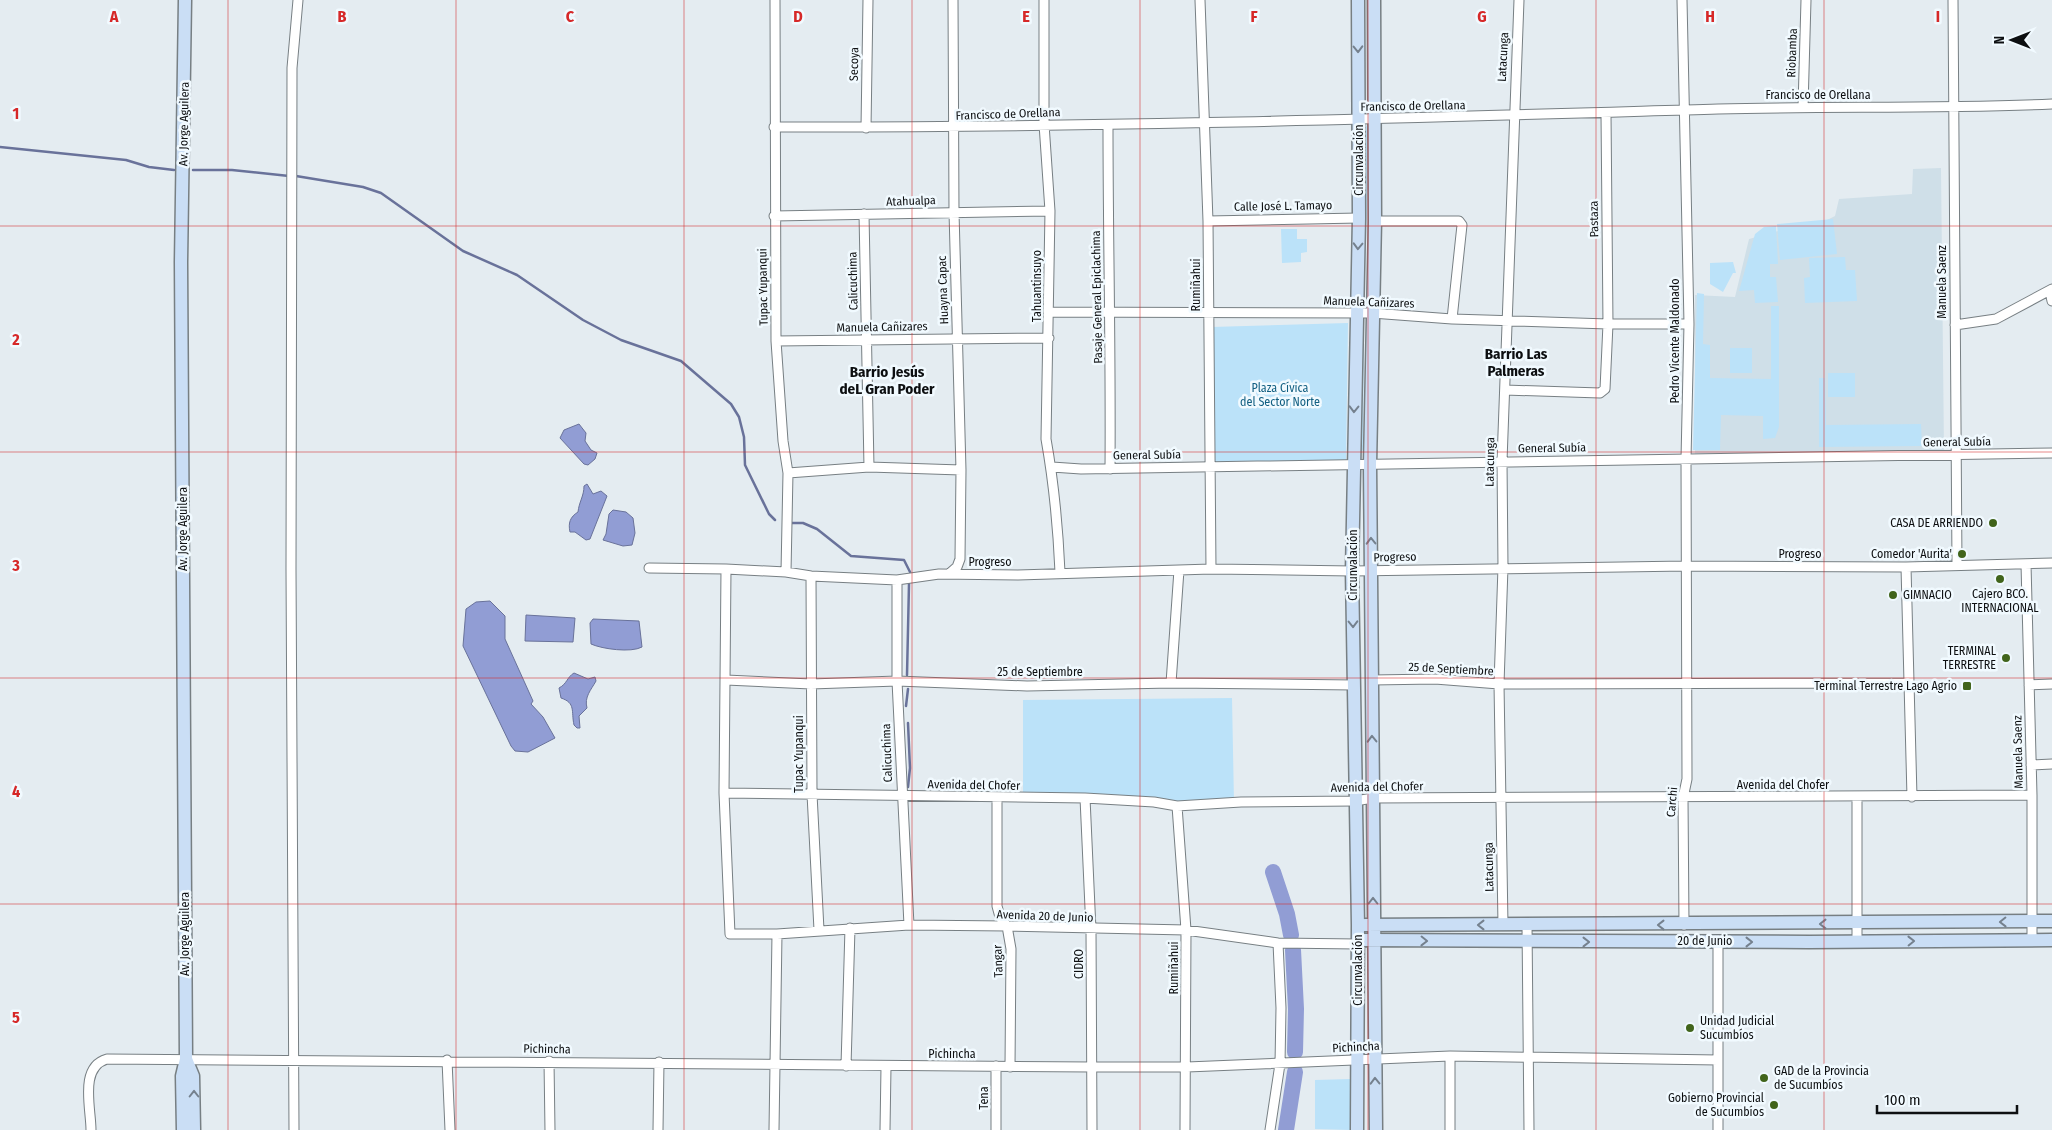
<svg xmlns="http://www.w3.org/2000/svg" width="2052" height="1130" font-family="'Fira Sans Condensed',sans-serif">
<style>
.built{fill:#cfdfe8}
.green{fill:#bbe2f9}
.water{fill:#919dd4;stroke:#69729a}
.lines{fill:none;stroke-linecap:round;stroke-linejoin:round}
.stream{stroke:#69729a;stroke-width:2.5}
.river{stroke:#919dd4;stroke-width:16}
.street-casing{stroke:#777f83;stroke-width:11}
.secondary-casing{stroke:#777f83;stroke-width:15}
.street{stroke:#fff;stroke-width:9}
.secondary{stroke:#cadef5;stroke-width:12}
.oneway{stroke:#75818e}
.grid{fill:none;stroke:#d62828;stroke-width:1;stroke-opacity:0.55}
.poi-dot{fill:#41641b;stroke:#f1faff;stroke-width:2}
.labels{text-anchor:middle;stroke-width:5;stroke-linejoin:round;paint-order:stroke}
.street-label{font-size:12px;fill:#0d0f11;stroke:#f1faff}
.park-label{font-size:12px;fill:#125f82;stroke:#f1faff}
.poi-label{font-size:12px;fill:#0d0f11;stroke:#f1faff;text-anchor:end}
.quarter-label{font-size:15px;font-weight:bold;fill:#0d0f11;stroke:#f1faff}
.grid-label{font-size:16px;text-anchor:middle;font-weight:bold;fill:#d62828;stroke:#f1faff;stroke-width:5;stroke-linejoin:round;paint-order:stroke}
</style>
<rect width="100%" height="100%" fill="#e4ecf1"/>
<!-- built -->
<path class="built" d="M1941,168L1944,452L1695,457V295L1735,297L1749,239L1804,224L1813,227L1835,216L1839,199L1912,194L1913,169Z"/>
<!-- green -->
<path class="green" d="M1370,125L1364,301H1356L1360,127Z
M1833,219L1837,254L1780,260L1777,224Z
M1776,226L1778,264H1770V277H1776L1778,302L1755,303L1754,290L1739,291L1755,234L1764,227Z
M1281,229H1297V239H1307V252L1301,253V262L1282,263Z
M1845,257L1846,270H1855L1857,301L1805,303L1804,278L1810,277L1809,258Z
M1733,262L1736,273H1733L1723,292L1710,284V263Z
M1697,293L1704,294L1703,344L1710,345V378L1771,379V306H1779V427L1775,438L1763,439V416L1721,415L1720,450H1693Z
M1348,323L1346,462L1213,466L1211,327Z
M1356,332H1364L1363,449L1361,454H1353Z
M1730,348H1752V373H1730Z
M1828,373H1855V397H1828Z
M1819,378H1825L1826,425L1921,424L1922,446L1819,447Z
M1232,698L1234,803L1169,805L1154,797L1023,792V700Z
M1350,1079V1130L1315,1129V1080Z"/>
<!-- water -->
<path class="water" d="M579,424L586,433L585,441L591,450L597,453L595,459L588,465L584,464L560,438L564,430Z
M587,484L593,494L601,491L607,496L590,539L586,540L575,532H570C568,523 570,517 578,512C579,502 584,496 584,486Z
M613,510L626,512L633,518L635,533L632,545L623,546L603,540L606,534L609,514Z
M490,601L505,616V639L533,701L531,704L543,717L555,738L528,752L515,751L511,746L463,646L466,609L476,602Z
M526,615L575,618L573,642L525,641Z
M593,619L639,621L642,647C631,653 602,649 591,644L590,623Z
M574,673L588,679L595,677L596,681C591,690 584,697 587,708L579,716L580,728H577L574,725C571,711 576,703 561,698L559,688C567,684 567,677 574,673Z"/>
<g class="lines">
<!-- stream -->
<path class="stream" d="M0,147L126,160L149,167L174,170
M193,170H232L289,176
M296,176L363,187L381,193L463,251L517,275L583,320L621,340L681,361L731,404L739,417L744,437L745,465L769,514L775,520
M792,523H803L817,529L851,556L904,560L910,572
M907,675L909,584
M906,706L908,689
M908,723L910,768L908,787"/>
<!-- river -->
<path class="river" d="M1273,872L1287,914L1291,935
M1293,950L1296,1009L1295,1052
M1286,1130L1295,1072"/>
<defs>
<path id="street" d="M775,0L776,341L783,441L788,473L786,572
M1044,0V124L1050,211L1046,439C1054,484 1058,527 1060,572
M1200,0L1208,221L1211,569
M1682,0L1689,324L1686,459L1687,779L1683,798L1684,925
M1953,0L1957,565
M1803,107L1806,0
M1108,125C1108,240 1111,354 1110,469
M774,127C1089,128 1404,118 1718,109C1830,106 1941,109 2052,104
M866,128L868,0
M864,214L869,467
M774,216L1050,211
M1208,221L1359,218
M1375,221H1459L1462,225L1452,319
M2050,291L2052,301
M1049,312L1372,313L1452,319L1608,324H1689
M1955,325L1996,319L2052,289
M776,341L1049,338
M1505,390L1600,393L1605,389L1608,324L1606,114
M1052,467L1081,469L2052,453
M788,473L869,467L961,470
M2026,564L2032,795V939
M1906,567L1912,797
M649,568L726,569L786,572L811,576L897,580L939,574L1018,575L1211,569L1352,571L1686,566L1906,567L2052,563
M726,569L724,793L730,934H777L909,925L1007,926L1186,930L1278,943L1357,944
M949,574L957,567L960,559L961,470L954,212L953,0
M811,576L812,794L819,930
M897,580V681L909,925
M726,680L811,684L897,681L1027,686L1171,683L1354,685
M1372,680L1435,679L1499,684L1909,683
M1171,683L1179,570
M2029,685L2052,684
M2031,765L2052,764
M724,793L1085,798L1154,802L1177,806L1241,802L1355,801L1373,798L2032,795
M997,797V906L1000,917L1007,926L1011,949L1010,1067
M1857,797V941
M1085,798L1091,930L1092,1130
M1177,806L1186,930L1185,1130
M1503,925L1499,684L1503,567L1502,461L1519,0
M1527,925L1529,1130
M447,1060L450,1130
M549,1061L550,1130
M846,1066L850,928
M91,1130C91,1108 79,1067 107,1059L1092,1067H1187L1450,1056L1718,1060
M294,1130L291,569L292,68L298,0
M658,1130L659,1062
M774,1130L777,934
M885,1130L886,1067
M996,1130V1066
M1270,1130L1280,1064L1281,1008L1278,943
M1450,1130V1056
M1718,1130V941"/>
<path id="secondary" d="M1374,0L1375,221L1370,465L1376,1130
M1365,925L2052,921
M1365,940L1809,942L2052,940
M186,1059L193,1076L194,1130
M183,1130L182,1076L186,1059L181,262L185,0
M1357,1130L1358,925L1352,571L1359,218L1358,0"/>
</defs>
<!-- street casing -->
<use href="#street" class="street-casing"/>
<!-- secondary casing -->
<use href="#secondary" class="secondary-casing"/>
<!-- street -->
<use href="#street" class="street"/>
<!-- secondary -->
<use href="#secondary" class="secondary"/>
</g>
<!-- one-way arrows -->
<defs><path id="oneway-chevron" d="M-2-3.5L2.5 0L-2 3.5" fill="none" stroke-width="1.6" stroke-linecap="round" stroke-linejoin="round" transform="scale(1.25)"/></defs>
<g class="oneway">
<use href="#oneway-chevron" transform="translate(1358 49) rotate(89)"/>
<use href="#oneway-chevron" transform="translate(1358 246) rotate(92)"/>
<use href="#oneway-chevron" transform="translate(1354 409) rotate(91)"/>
<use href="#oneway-chevron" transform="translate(1371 541) rotate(-91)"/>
<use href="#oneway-chevron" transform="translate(1353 624) rotate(89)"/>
<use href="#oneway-chevron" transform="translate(1372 739) rotate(-91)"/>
<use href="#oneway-chevron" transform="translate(1373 901) rotate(-90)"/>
<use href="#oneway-chevron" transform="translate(2003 922) rotate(179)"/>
<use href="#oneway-chevron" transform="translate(1823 924) rotate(180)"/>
<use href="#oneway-chevron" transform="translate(1481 925) rotate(180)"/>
<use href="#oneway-chevron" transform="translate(1661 925) rotate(180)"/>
<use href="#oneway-chevron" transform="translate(1424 941) rotate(1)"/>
<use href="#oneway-chevron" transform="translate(1911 941) rotate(-1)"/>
<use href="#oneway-chevron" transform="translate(1586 942)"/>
<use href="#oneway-chevron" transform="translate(1749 942)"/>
<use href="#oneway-chevron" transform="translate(1375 1081) rotate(-91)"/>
<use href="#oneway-chevron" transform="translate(194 1094) rotate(-90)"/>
</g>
<!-- grid -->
<path class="grid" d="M228,0V1130M456,0V1130M684,0V1130M912,0V1130M1140,0V1130M1368,0V1130M1596,0V1130M1824,0V1130M0,226H2052M0,452H2052M0,678H2052M0,904H2052"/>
<!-- markers -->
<g class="poi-dot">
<circle cx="1993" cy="523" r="5"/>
<circle cx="1962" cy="554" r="5"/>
<circle cx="2000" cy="579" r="5"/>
<circle cx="1893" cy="595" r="5"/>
<circle cx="2006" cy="658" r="5"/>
<rect x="1962" y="681" width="10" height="10" rx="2.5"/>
<circle cx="1690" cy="1028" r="5"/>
<circle cx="1764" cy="1078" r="5"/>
<circle cx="1774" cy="1105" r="5"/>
</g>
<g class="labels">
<!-- street labels -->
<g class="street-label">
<text transform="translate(1792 53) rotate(-88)" y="4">Riobamba</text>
<text transform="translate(1503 57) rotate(-87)" y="4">Latacunga</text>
<text transform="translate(854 64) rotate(-89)" y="4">Secoya</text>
<text x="1818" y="99">Francisco de Orellana</text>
<text transform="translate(1413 106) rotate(-1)" y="4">Francisco de Orellana</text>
<text transform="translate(1008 114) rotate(-2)" y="4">Francisco de Orellana</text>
<text transform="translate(184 124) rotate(-89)" y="4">Av. Jorge Aguilera</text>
<text transform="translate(1359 160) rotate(-90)" y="4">Circunvalación</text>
<text transform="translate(911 201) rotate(-2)" y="4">Atahualpa</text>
<text transform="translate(1283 206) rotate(-1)" y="4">Calle José L. Tamayo</text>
<text transform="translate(1594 219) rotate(-91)" y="4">Pastaza</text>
<text transform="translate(853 281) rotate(-91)" y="4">Calicuchima</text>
<text transform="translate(1942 282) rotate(-90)" y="4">Manuela Saenz</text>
<text transform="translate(1196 285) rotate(-90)" y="4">Rumiñahui</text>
<text transform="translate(1037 286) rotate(-90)" y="4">Tahuantinsuyo</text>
<text transform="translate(763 287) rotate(-91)" y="4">Tupac Yupanqui</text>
<text transform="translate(943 290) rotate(-92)" y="4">Huayna Capac</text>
<text transform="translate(1097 297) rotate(-91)" y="4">Pasaje General Epiclachima</text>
<text transform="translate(1369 302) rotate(2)" y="4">Manuela Cañizares</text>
<text transform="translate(882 327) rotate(-1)" y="4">Manuela Cañizares</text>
<text transform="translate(1675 341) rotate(-90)" y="4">Pedro Vicente Maldonado</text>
<text transform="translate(1957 442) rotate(-1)" y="4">General Subía</text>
<text transform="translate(1552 448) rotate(-1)" y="4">General Subía</text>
<text transform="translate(1147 455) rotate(-1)" y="4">General Subía</text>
<text transform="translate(1490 462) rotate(-89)" y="4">Latacunga</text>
<text transform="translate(183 529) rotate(-90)" y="4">Av. Jorge Aguilera</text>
<text x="1800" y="558">Progreso</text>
<text transform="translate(1395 557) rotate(-1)" y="4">Progreso</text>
<text x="990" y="566">Progreso</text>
<text transform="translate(1353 565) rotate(-90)" y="4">Circunvalación</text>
<text transform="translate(1451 669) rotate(3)" y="4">25 de Septiembre</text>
<text x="1040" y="676">25 de Septiembre</text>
<text transform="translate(2018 752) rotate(-91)" y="4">Manuela Saenz</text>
<text transform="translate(887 753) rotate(-92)" y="4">Calicuchima</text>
<text transform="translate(799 754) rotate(-90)" y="4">Tupac Yupanqui</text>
<text transform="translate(974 785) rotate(1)" y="4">Avenida del Chofer</text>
<text x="1783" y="789">Avenida del Chofer</text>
<text transform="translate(1377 787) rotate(-1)" y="4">Avenida del Chofer</text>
<text transform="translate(1672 802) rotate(-85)" y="4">Carchi</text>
<text transform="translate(1489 867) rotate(-91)" y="4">Latacunga</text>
<text transform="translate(1045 916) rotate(2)" y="4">Avenida 20 de Junio</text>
<text transform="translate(185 934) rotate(-90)" y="4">Av. Jorge Aguilera</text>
<text x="1705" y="945">20 de Junio</text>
<text transform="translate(998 961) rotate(-92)" y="4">Tangar</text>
<text transform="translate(1079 964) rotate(-90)" y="4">CIDRO</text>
<text transform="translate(1174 968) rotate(-90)" y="4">Rumiñahui</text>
<text transform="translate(1358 970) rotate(-90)" y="4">Circunvalación</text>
<text transform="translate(1356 1047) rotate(-3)" y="4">Pichincha</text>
<text transform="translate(547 1049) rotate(1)" y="4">Pichincha</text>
<text x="952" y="1058">Pichincha</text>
<text transform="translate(984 1098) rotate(-90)" y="4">Tena</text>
</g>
<!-- park labels -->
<g class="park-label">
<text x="1280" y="392">Plaza Cívica<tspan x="1280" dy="14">del Sector Norte</tspan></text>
</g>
<!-- poi labels -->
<g class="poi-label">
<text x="1983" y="527">CASA DE ARRIENDO</text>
<text x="1952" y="558">Comedor 'Aurita'</text>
<text x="2000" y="598" text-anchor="middle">Cajero BCO.<tspan x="2000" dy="14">INTERNACIONAL</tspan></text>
<text x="1903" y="599" text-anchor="start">GIMNACIO</text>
<text x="1996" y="655">TERMINAL<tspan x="1996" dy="14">TERRESTRE</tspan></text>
<text x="1957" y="690">Terminal Terrestre Lago Agrio</text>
<text x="1700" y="1025" text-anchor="start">Unidad Judicial<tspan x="1700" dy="14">Sucumbíos</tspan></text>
<text x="1774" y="1075" text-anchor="start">GAD de la Provincia<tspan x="1774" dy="14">de Sucumbíos</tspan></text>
<text x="1764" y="1102">Gobierno Provincial<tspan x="1764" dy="14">de Sucumbíos</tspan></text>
</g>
<!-- quarter labels -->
<g class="quarter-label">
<text x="1516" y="359">Barrio Las<tspan x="1516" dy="17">Palmeras</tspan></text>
<text x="887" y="377">Barrio Jesús<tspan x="887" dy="17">deL Gran Poder</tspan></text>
</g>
</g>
<g class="grid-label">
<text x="114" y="22">A</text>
<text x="342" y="22">B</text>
<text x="570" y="22">C</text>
<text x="798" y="22">D</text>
<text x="1026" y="22">E</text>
<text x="1254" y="22">F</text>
<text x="1482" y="22">G</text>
<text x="1710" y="22">H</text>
<text x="1938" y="22">I</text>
<text x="16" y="119">1</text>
<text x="16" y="345">2</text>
<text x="16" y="571">3</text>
<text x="16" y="797">4</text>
<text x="16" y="1023">5</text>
</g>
<!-- north arrow -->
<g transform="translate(2012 40) rotate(270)" stroke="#f1faff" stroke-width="4" paint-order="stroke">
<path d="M0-4L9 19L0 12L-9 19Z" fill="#0d0f11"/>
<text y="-8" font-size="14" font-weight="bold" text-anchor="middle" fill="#0d0f11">N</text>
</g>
<!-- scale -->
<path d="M1877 1105v8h140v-8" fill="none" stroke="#0d0f11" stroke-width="2.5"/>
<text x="1884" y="1105" font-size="15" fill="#0d0f11" stroke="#f1faff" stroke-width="4" paint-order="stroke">100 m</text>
</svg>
